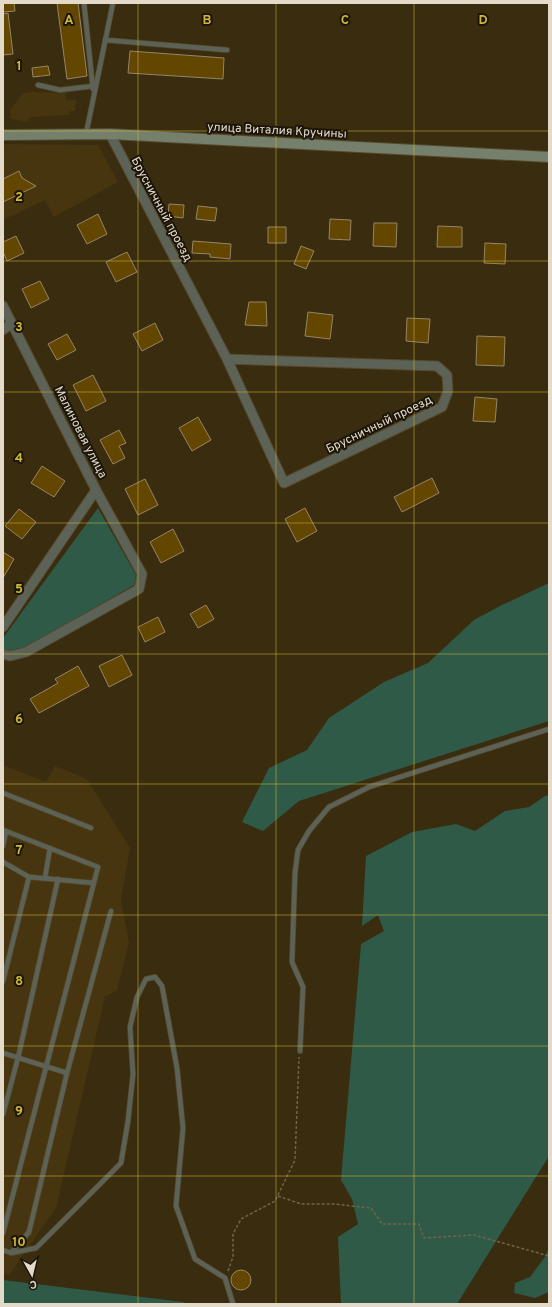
<svg xmlns="http://www.w3.org/2000/svg" width="552" height="1307" font-family="Overpass,sans-serif">
<style>
.built{fill:#473510}
.green{fill:#2f5a48}
.building{fill:#634600;stroke:#968567}
.lines{fill:none;stroke-linecap:round;stroke-linejoin:round}
.lane-casing{stroke:#55482d;stroke-width:6}
.street-casing{stroke:#55482d;stroke-width:11}
.secondary-casing{stroke:#55482d;stroke-width:12}
.path{stroke:#70644b;stroke-width:1.5;stroke-dasharray:3 2;stroke-linecap:butt}
.lane{stroke:#5c6356;stroke-width:4.5}
.street{stroke:#5c6356;stroke-width:9}
.secondary{stroke:#75806c;stroke-width:10}
.grid{fill:none;stroke:#ceb837;stroke-width:1;stroke-opacity:0.55}
.labels{text-anchor:middle;stroke-width:4;stroke-linejoin:round;paint-order:stroke}
.street-label{font-size:12px;fill:#e3daca;stroke:#1c1509}
.grid-label{font-size:13px;text-anchor:middle;font-weight:bold;fill:#ceb837;stroke:#1c1509;stroke-width:4;stroke-linejoin:round;paint-order:stroke}
</style>
<rect width="100%" height="100%" fill="#3a2c0f"/>
<!-- built -->
<path class="built" d="M32,92L66,93V100H76L75,111H70L69,115L29,117L28,122L11,119L10,110L23,93Z
M3,144L98,145L118,182L54,217L45,200L3,220Z
M3,765L46,782L55,766L87,779L130,848L121,900L129,943L117,990L105,997L56,1208L9,1275L3,1273Z"/>
<!-- green -->
<path class="green" d="M98,508L136,575L134,585L27,647L9,652L3,649V638Z
M549,583V721L299,801L263,831L242,822L269,768L307,750L329,718L384,682L428,663L474,620L500,606Z
M549,795V1156L457,1304H341L338,1237L358,1224L352,1199L341,1180L361,944L384,931L378,915L362,926L366,856L412,832L456,824L475,831L505,811L529,807L545,796Z
M549,1247V1292L535,1298L514,1293L515,1283L530,1277L545,1257Z
M3,1280L183,1302L188,1304H3Z"/>
<!-- building -->
<path class="building" d="M3,3H14L15,11L3,12Z
M57,3H78L87,76L67,79Z
M8,13L13,54L3,55V14Z
M130,51L224,58L223,79L128,73Z
M48,66L50,75L33,77L32,68Z
M19,171L22,178L36,186L3,202V179Z
M169,204L184,205L183,218L168,216Z
M198,206L217,208L215,221L196,219Z
M98,214L107,234L87,244L77,225Z
M330,219L351,220L350,240L329,239Z
M374,223H397L396,247L373,246Z
M438,226L462,227V247H437Z
M268,227H286V243H268Z
M16,236L24,253L7,261L3,252V242Z
M193,241L231,244L230,259L210,257V254L192,253Z
M485,243L506,244L505,264L484,263Z
M301,246L314,251L306,269L294,264Z
M127,252L137,272L116,282L106,262Z
M40,281L49,299L31,308L22,289Z
M249,302H266L267,326L245,325Z
M308,312L333,315L330,339L305,336Z
M407,318L430,319L428,343L406,341Z
M155,323L163,340L142,351L133,334Z
M67,334L76,350L57,360L48,344Z
M477,336L505,337L504,366L476,365Z
M93,375L106,401L86,411L73,385Z
M475,397L497,399L495,422L473,421Z
M198,417L211,440L192,451L179,428Z
M119,430L126,443L119,446L125,458L113,464L100,440Z
M42,466L65,481L54,497L31,483Z
M432,478L439,493L402,512L394,497Z
M145,479L158,505L138,515L125,489Z
M305,508L317,531L297,542L285,519Z
M19,509L36,522L22,539L5,526Z
M173,529L184,551L161,563L150,542Z
M3,552L14,559L3,578Z
M206,605L214,619L198,628L190,614Z
M158,617L165,632L145,642L138,627Z
M122,655L132,675L109,687L99,666Z
M78,666L89,686L39,713L30,699L58,683L55,679Z
M231 1280a10 10 0 1 1 20 0a10 10 0 1 1-20 0Z"/>
<g class="lines">
<defs>
<path id="lane" d="M84,3L93,89
M105,40L227,50
M38,85L60,90L93,86
M86,134L113,3
M3,793L91,828
M3,830L98,867L3,1233
M3,846L6,831
M3,862L29,877L94,883
M45,878L50,848
M3,981L29,877
M300,1051L303,987L292,962L295,873L298,850L309,831L329,807L369,787L549,729
M3,1053L67,1073L29,1232L11,1253L3,1250
M67,1073L111,911
M3,1114L18,1058L58,879
M11,1253L36,1248L121,1163L128,1121L133,1074L130,1027L137,997L146,979L155,977L162,986L177,1068L183,1128L176,1206L195,1259L225,1278L233,1304"/>
<path id="street" d="M110,134L227,359L284,483L442,407L448,391L447,375L437,366L227,359
M3,306L96,490L3,627
M3,330L12,323
M3,654L10,656L26,652L139,589L142,574L96,490"/>
<path id="secondary" d="M3,135L110,134L549,157"/>
</defs>
<!-- lane casing -->
<use href="#lane" class="lane-casing"/>
<!-- street casing -->
<use href="#street" class="street-casing"/>
<!-- secondary casing -->
<use href="#secondary" class="secondary-casing"/>
<!-- path -->
<path class="path" d="M278,1196L301,1204H334L371,1208L382,1224H419L424,1238L474,1235L549,1256
M228,1271L233,1257V1234L241,1219L275,1201L295,1160L299,1057"/>
<!-- lane -->
<use href="#lane" class="lane"/>
<!-- street -->
<use href="#street" class="street"/>
<!-- secondary -->
<use href="#secondary" class="secondary"/>
</g>
<!-- grid -->
<path class="grid" d="M138,3V1304M276,3V1304M414,3V1304M3,131H549M3,261H549M3,392H549M3,523H549M3,654H549M3,784H549M3,915H549M3,1046H549M3,1176H549"/>
<g class="labels">
<!-- street labels -->
<g class="street-label">
<text transform="translate(277 130) rotate(3)" y="4">улица Виталия Кручины</text>
<text transform="translate(162 209) rotate(62)" y="4">Брусничный проезд</text>
<text transform="translate(379 424) rotate(-26)" y="4">Брусничный проезд</text>
<text transform="translate(81 432) rotate(63)" y="4">Малиновая улица</text>
</g>
</g>
<g class="grid-label">
<text x="69" y="24">A</text>
<text x="207" y="24">B</text>
<text x="345" y="24">C</text>
<text x="483" y="24">D</text>
<text x="19" y="70">1</text>
<text x="19" y="201">2</text>
<text x="19" y="331">3</text>
<text x="19" y="462">4</text>
<text x="19" y="593">5</text>
<text x="19" y="723">6</text>
<text x="19" y="854">7</text>
<text x="19" y="985">8</text>
<text x="19" y="1115">9</text>
<text x="19" y="1246">10</text>
</g>
<!-- border -->
<rect width="552" height="1307" fill="none" stroke="#e3daca" stroke-width="8"/>
<!-- north arrow -->
<g transform="translate(32 1275) rotate(172)" stroke="#1c1509" stroke-width="3" paint-order="stroke">
<path d="M0-3L7 15L0 10L-7 15Z" fill="#e3daca"/>
<text y="-6" font-size="11" font-weight="bold" text-anchor="middle" fill="#e3daca">С</text>
</g>
</svg>
